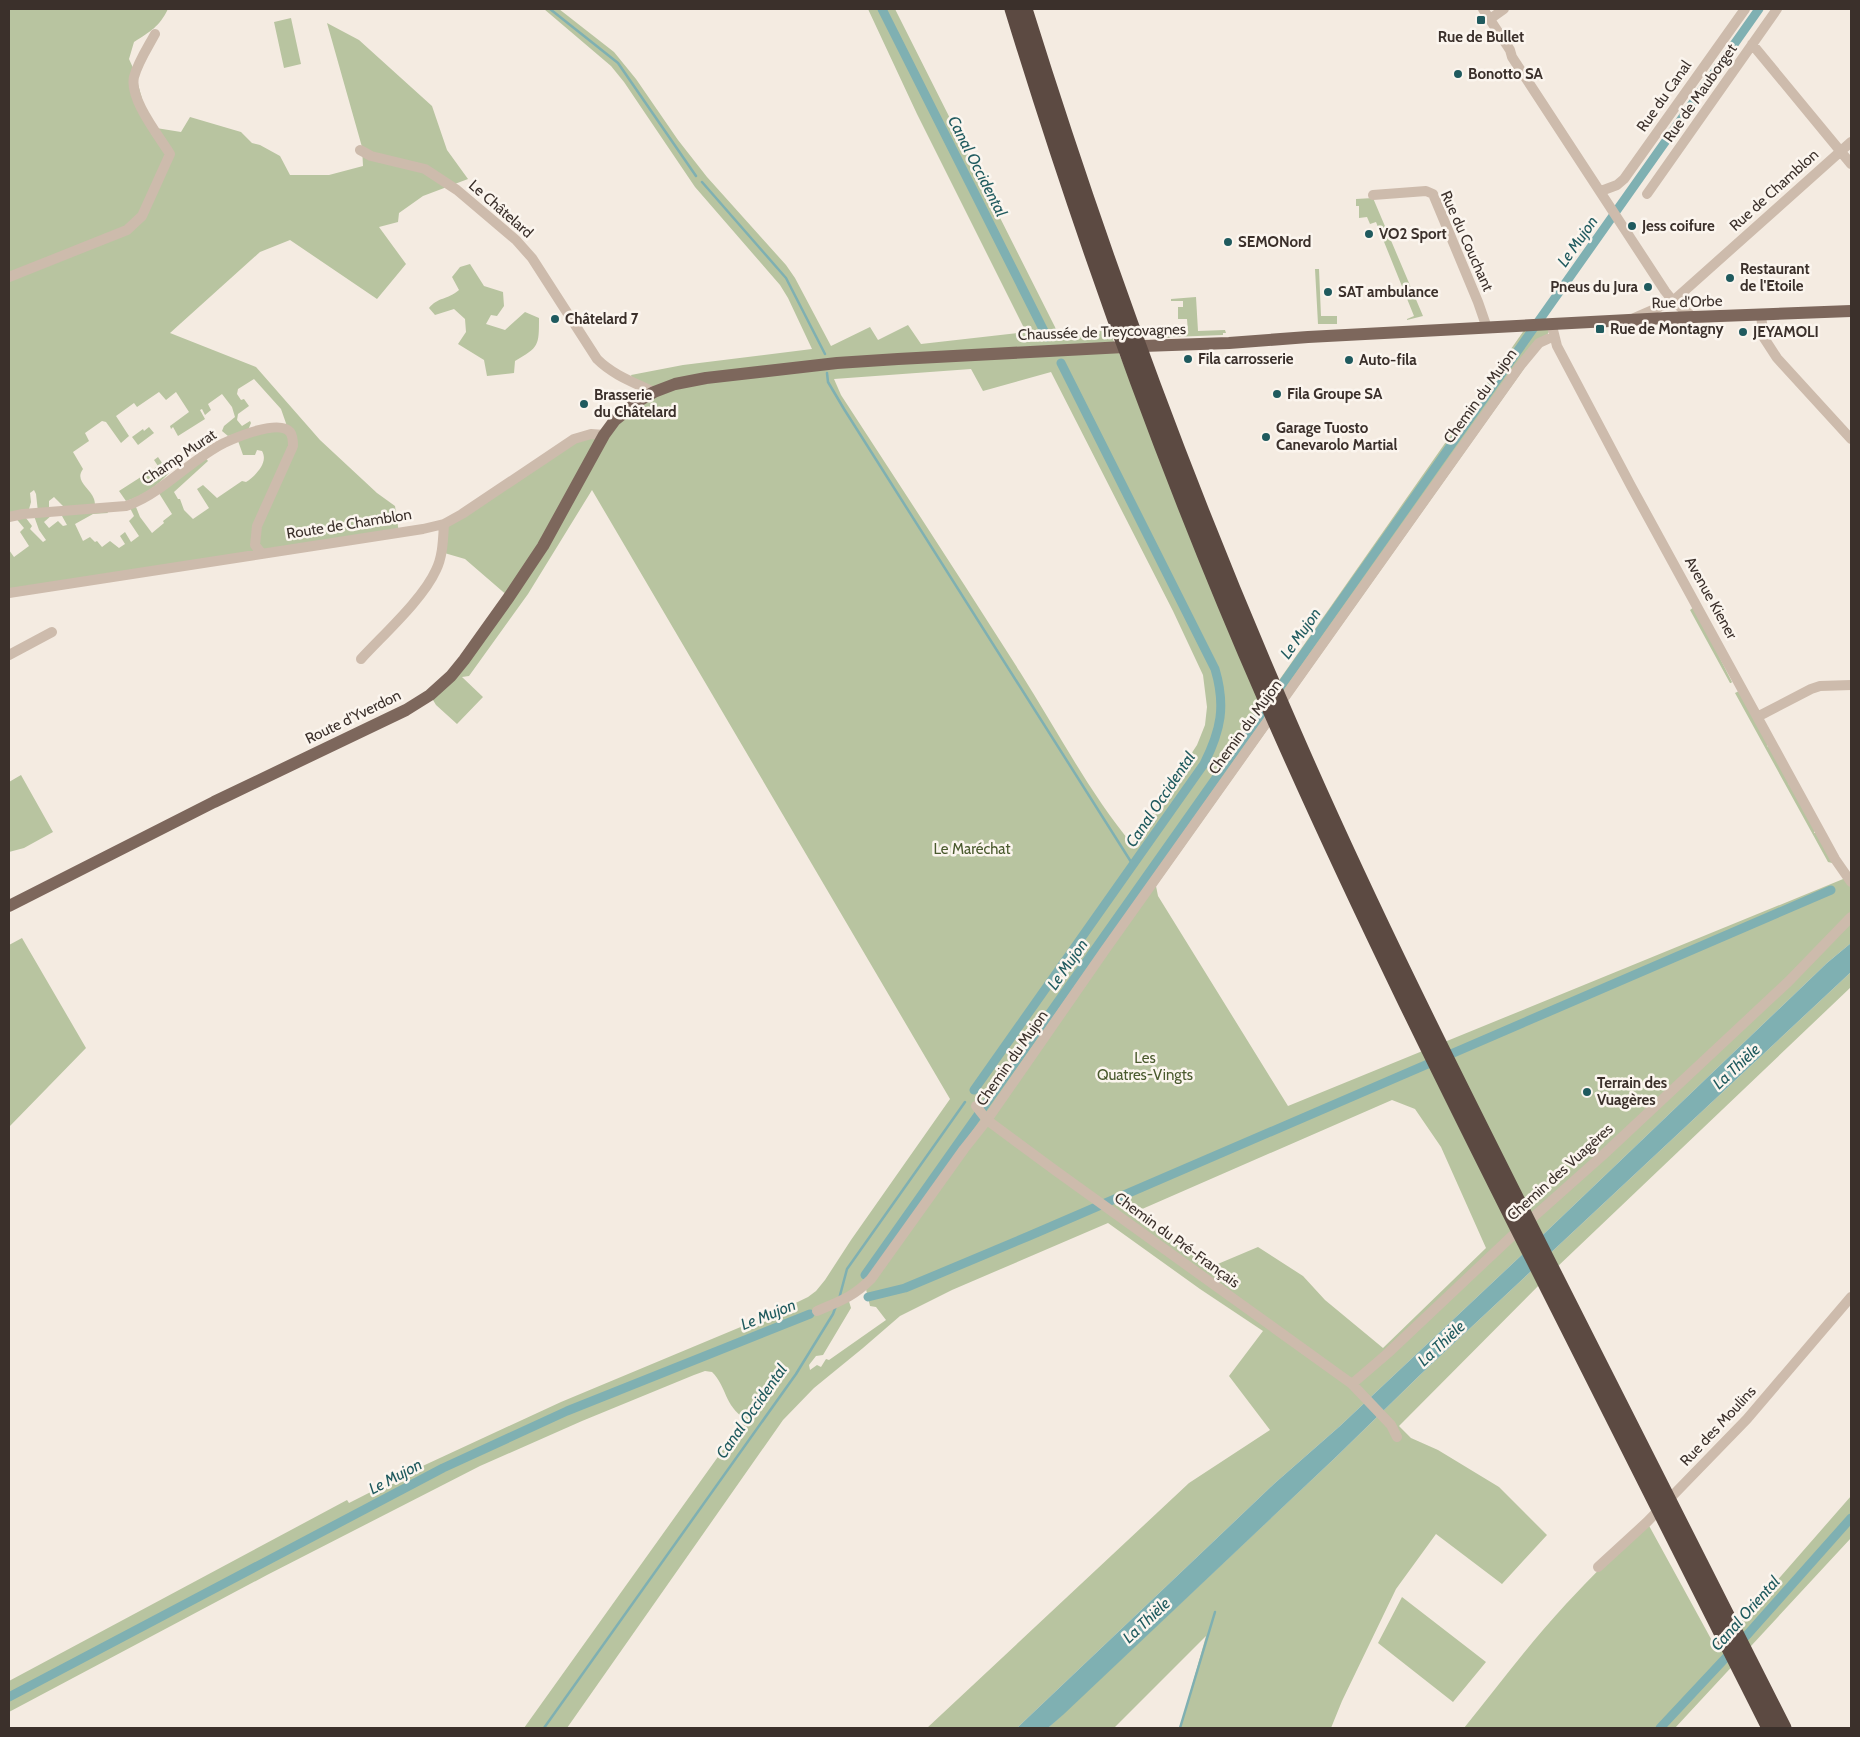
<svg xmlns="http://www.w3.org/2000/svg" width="1860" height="1737" font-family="Cabin,sans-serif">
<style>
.green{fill:#b8c4a0;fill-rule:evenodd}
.water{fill:#7fb0b2}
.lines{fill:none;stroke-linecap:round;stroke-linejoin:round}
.stream{stroke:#7fb0b2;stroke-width:2.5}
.canal{stroke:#7fb0b2;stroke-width:9}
.minor{stroke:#cdbbac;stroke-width:10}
.major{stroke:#7d675c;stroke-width:12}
.highway-bridge{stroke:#5c4a42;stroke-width:15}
.poi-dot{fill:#1f5a5e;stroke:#fbf5ee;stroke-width:2}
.labels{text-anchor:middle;stroke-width:5;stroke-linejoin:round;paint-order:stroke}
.poi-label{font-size:15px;font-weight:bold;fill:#3b302b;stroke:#fbf5ee;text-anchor:start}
.street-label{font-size:15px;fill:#3b302b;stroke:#fbf5ee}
.park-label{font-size:15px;fill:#4a5a2e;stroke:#fbf5ee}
.water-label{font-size:16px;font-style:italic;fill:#1f5a5e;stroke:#fbf5ee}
</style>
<rect width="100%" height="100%" fill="#f4ebe1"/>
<!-- green -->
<path class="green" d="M9,9H168C159,27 151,31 134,42L129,59L134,70L150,127L181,132L190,117L241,132L252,143L260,145L280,156L290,175H329L363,166L362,147L327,23L359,40L432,106L447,150L468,179L423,196L399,213L398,222L379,227L406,264L377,299L290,240L260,252L170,333L256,367L320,440L377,493L395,506L399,533L9,593V550L14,557L29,546L20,532L24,528L14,516L9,517ZM254,379L281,409L288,429L237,438L243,455H255L257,450L262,451C269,463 255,476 246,482L242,481L217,498L203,485L197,489L209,508L193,519L184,510L180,499H178L174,492L208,461L204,456L157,490L172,514L163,521L164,523L152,533L140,517L136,507L130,508L134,516L129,521L139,536L131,542L125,532L120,536L125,544L119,548L110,541L102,547L97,541L95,542L90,537L83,541L75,524L93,514L108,513L105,507L95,508C95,505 95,502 94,499C90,488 74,481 83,469L73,452L89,441L85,433L102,421L106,422L121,443L129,436L116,416L134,403L137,407L159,392L166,400L176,392L189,412L170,426L171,429L173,427L178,436L205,419L200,410L202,409L205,415L211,410L208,404L222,394L232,407L235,417L224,426L222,431L228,436L248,430L251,423L250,421L242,426L237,420L238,414L249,406L244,399L241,400L237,394L238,389ZM34,490L36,494L38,512L33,513L39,530L46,540L43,542L30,529L32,526L23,514L28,513L31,502L30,493ZM54,497L67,510L63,511L62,516L67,525L63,526L58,521L49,528L44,522L52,515L49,509V501Z
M544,9H559L614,52L636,79L678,140L707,177L786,265L795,278L831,346L870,327L878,340L908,325L921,344L1026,332L917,114L868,9H895L1055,327L1058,336L1109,330L1266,699L1527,326L1553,324L1545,339L1156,886L1158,896L1288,1106L1848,877L1851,882V943L1827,963L1526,1251L1340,1426L1275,1483L1017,1728H927L1189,1483L1270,1430L1229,1376L1263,1331L1200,1289L1108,1223L952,1290L900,1316L863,1348L814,1388L783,1420L567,1728H524L745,1419C724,1405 727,1387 712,1372L705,1371L694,1375L582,1421L480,1466L267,1575L9,1712V1681L347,1500L349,1503L414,1470L561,1402L779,1311L808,1297L816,1291L825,1280L851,1240L950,1099L592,490L528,594L469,676L462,677L483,697L457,724L436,705L430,695L509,597L465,559L441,552L444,524L574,439L605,435L653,392L634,383L631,375L683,365L812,349L788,298L780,285L695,187L624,82L611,66ZM971,369L983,391L1051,372L1173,611L1203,675L1207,707L1205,725L1197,745L1132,844C1088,791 1057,730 1020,672C961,579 901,487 841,395L834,379ZM1392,1100L1415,1109L1441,1147L1486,1248L1383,1348L1325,1300L1303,1276L1258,1247L1213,1266L1133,1213ZM865,1285L870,1306L876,1307L886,1320L829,1360L826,1359L821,1367L817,1365L810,1370L809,1365L816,1356L823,1355L851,1308L848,1298Z
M291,18L301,64L284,68L274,22Z
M1373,198L1423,316L1407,320V319L1414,316L1376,222L1370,224L1367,217L1359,218V206H1356V199Z
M470,264L484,286L503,292L504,306L497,316L491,315L486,324L505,330L525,312L539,318C539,346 539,347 515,361L514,373L487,376L484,360L458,344L466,332L465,319L454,309L435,315L429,308C438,297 447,300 459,290L452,277L460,267Z
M1315,269H1319L1321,316H1337V324H1318Z
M1196,297L1198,331L1225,330L1226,333H1223V335L1172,337L1171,336L1169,338L1164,336L1161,330H1163L1164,333L1188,332L1187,319H1178V307H1183V301H1171V299Z
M149,427L154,433L138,445L132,437L143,429L144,431Z
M158,457L169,473C157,486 143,496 126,501L119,491L158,466L154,460Z
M1694,607L1732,682L1731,683H1730L1690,610Z
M1739,691L1768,744L1767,746L1770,748L1789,781L1788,784L1791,785L1815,829L1814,833H1817L1833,863H1832L1828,862L1735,693Z
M21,775L53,832L24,848L9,852V782Z
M22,938L86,1048L9,1127V945Z
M1851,972V987L1556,1268L1399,1426L1411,1438L1438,1450L1499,1487L1547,1535L1502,1584L1436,1534L1396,1589L1342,1701L1331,1728H1180L1206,1636L1114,1728H1048L1336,1457L1420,1375Z
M1851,1496V1538L1675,1728H1464C1498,1686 1530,1643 1566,1604C1592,1576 1619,1549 1647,1522L1716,1648L1740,1623Z
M1402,1597L1486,1662L1453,1702L1378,1643Z"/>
<!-- water -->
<path class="water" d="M1851,943V972L1420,1375L1336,1457L1064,1714L1048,1728H1017L1275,1483L1340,1426L1526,1251L1827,963Z"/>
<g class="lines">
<!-- stream -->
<path class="stream" d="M550,9L618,63L696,176
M702,182L786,278L825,354
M827,373L828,382L844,409L1133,865
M839,1299L847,1269L965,1102
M544,1728L796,1374L833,1314L836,1306
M1180,1728L1215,1612"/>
<!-- canal -->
<path class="canal" d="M882,9L1047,337
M974,1090L1204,764C1221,730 1226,706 1215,669L1061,363
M865,1275L1759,9
M868,1297L905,1288L1029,1236L1831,890
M9,1697L443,1468L567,1411L810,1314
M1660,1728L1747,1635L1851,1518"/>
<!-- minor -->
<path class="minor" d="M1483,9L1510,50L1512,57L1665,291L1673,301L1694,318
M1490,19L1504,9
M1752,44L1851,164
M360,150L371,156L425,169L457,190L516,240L532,258L597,359C613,375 633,382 654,392
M1601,191L1617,185L1624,179L1745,9
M1647,194L1777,9
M1373,195L1426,191L1433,194L1478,302L1487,328
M9,277L127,230L142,216L170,154C159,136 129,99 134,77C138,62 148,47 155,34
M1761,316L1764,338L1777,358L1851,439
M1634,318L1673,301L1851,142
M1553,330L1557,346L1631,486L1835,859L1851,882
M9,517L23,514L126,506C138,502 147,497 157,490C179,475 200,455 224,443C237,437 279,419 290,432C293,436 293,441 293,446L257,526L255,545L262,554
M9,593L423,529L444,524L462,514L574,439L591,434L604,435
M9,655L52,632
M361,659C384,634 423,599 436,570C443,556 443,539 444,524
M1759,716L1811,689L1820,686L1851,685
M976,1106L987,1120L1056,1171L1352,1384L1391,1425L1397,1437
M817,1311C840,1301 853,1297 871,1279L964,1149L987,1120L1105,950L1520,366L1539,343L1554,336
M1352,1384L1388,1353L1511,1237L1603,1155L1789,981L1851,917
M1598,1567L1647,1522L1747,1419L1851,1297"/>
<!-- major -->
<path class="major" d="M9,906L214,802L406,710L430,695L451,676L464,660L509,597L543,546L604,435L615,420L640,400L654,392L675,384L706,378L837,363L898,359L1143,346L1229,343L1308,337L1667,318L1851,311"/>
<!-- highway-bridge -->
<path class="highway-bridge" d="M1012,9C1084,244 1167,475 1266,701C1353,900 1450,1095 1548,1289C1622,1436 1696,1582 1769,1728
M1025,9C1102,256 1191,498 1295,735C1372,912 1459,1084 1545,1255C1625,1413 1704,1571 1784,1728"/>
</g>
<!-- markers -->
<g class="poi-dot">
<rect x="1476" y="15" width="10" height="10" rx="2.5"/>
<circle cx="1458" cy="74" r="5"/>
<circle cx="1632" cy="226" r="5"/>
<circle cx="1369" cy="234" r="5"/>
<circle cx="1228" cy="242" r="5"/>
<circle cx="1730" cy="278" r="5"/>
<circle cx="1648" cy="287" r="5"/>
<circle cx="1328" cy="292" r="5"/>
<circle cx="555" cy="319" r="5"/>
<rect x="1595" y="324" width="10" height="10" rx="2.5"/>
<circle cx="1743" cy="332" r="5"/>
<circle cx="1188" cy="359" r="5"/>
<circle cx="1349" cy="360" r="5"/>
<circle cx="1277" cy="394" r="5"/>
<circle cx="584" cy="404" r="5"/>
<circle cx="1266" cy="437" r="5"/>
<circle cx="1587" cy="1092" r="5"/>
</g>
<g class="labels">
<!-- poi labels -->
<g class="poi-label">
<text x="1481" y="42" text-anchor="middle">Rue de Bullet</text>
<text x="1468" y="79">Bonotto SA</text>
<text x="1642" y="231">Jess coifure</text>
<text x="1379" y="239">VO2 Sport</text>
<text x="1238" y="247">SEMONord</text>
<text x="1740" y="274">Restaurant<tspan x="1740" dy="17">de l'Etoile</tspan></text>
<text x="1638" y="292" text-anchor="end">Pneus du Jura</text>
<text x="1338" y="297">SAT ambulance</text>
<text x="565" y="324">Châtelard 7</text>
<text x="1610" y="334">Rue de Montagny</text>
<text x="1753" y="337">JEYAMOLI</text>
<text x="1198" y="364">Fila carrosserie</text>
<text x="1359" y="365">Auto-fila</text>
<text x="1287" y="399">Fila Groupe SA</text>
<text x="594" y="400">Brasserie<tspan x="594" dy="17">du Châtelard</tspan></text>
<text x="1276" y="433">Garage Tuosto<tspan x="1276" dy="17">Canevarolo Martial</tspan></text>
<text x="1597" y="1088">Terrain des<tspan x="1597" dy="17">Vuagères</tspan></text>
</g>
<!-- street labels -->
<g class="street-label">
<text transform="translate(1700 93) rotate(-55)" y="5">Rue de Mauborget</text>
<text transform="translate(1664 96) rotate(-55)" y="5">Rue du Canal</text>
<text transform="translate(1774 190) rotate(-42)" y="5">Rue de Chamblon</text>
<text transform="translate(501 209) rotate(41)" y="5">Le Châtelard</text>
<text transform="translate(1467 241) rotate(66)" y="5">Rue du Couchant</text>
<text transform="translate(1687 302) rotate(-2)" y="5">Rue d'Orbe</text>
<text transform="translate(1102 332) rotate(-2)" y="5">Chaussée de Treycovagnes</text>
<text transform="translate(1480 396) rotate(-54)" y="5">Chemin du Mujon</text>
<text transform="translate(179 457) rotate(-34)" y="5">Champ Murat</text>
<text transform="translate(349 524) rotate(-9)" y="5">Route de Chamblon</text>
<text transform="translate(1711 598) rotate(61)" y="5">Avenue Kiener</text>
<text transform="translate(353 717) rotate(-26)" y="5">Route d'Yverdon</text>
<text transform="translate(1245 727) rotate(-54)" y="5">Chemin du Mujon</text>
<text transform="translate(1012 1058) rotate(-55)" y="5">Chemin du Mujon</text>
<text transform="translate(1560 1172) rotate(-42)" y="5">Chemin des Vuagères</text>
<text transform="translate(1177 1240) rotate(36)" y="5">Chemin du Pré-Français</text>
<text transform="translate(1718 1426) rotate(-47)" y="5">Rue des Moulins</text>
</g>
<!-- park labels -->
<g class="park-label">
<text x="972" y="854">Le Maréchat</text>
<text x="1145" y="1063">Les<tspan x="1145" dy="17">Quatres-Vingts</tspan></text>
</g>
<!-- water labels -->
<g class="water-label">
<text transform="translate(978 166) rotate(63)" y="6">Canal Occidental</text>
<text transform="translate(1577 241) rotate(-55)" y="6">Le Mujon</text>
<text transform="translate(1300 633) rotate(-55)" y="6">Le Mujon</text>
<text transform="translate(1160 799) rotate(-56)" y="6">Canal Occidental</text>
<text transform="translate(1067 964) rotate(-55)" y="6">Le Mujon</text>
<text transform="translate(1736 1066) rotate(-43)" y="6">La Thièle</text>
<text transform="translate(768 1314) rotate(-22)" y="6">Le Mujon</text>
<text transform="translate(1441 1343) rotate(-43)" y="6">La Thièle</text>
<text transform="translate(751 1411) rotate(-55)" y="6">Canal Occidental</text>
<text transform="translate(395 1476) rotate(-28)" y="6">Le Mujon</text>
<text transform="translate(1745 1613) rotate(-48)" y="6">Canal Oriental</text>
<text transform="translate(1146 1620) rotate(-43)" y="6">La Thièle</text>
</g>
</g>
<!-- border -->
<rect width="1860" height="1737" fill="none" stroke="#3b302b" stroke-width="20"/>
</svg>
